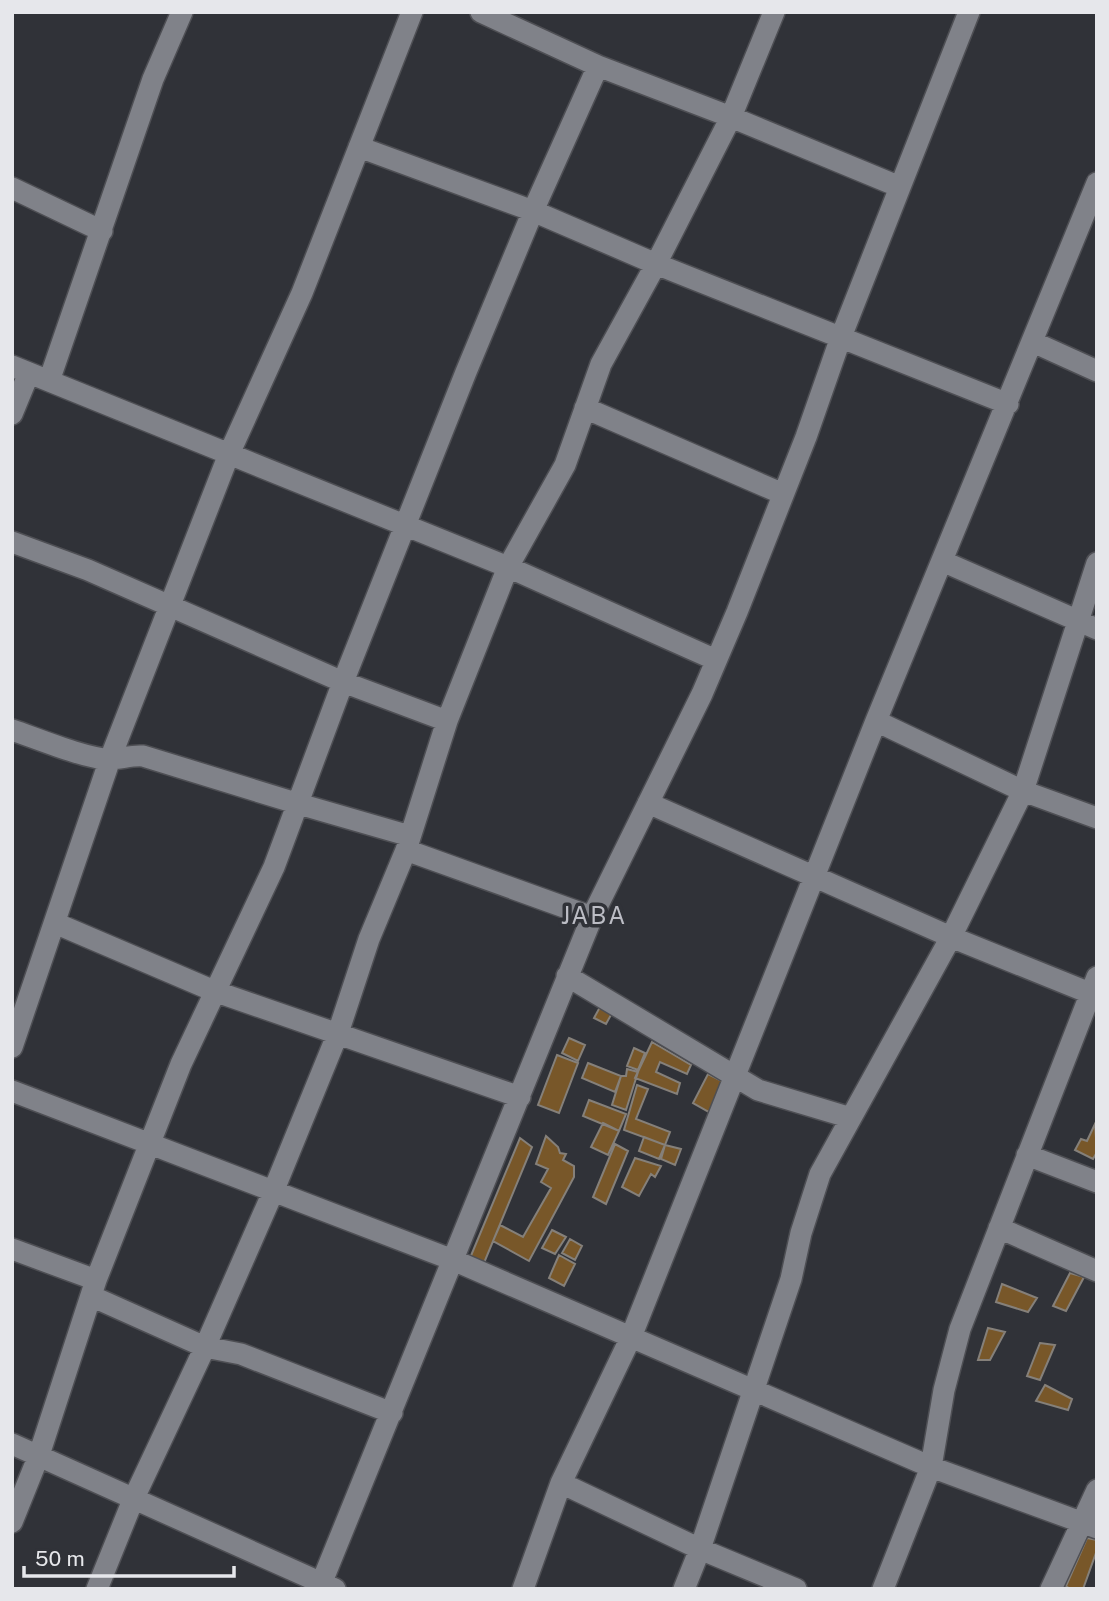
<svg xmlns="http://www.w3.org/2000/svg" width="1109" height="1601" font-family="'Public Sans',sans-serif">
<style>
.building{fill:#785729;stroke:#85807a;stroke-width:2}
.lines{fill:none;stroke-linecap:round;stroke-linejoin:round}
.minor-casing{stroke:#4e4f54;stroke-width:24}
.minor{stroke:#808289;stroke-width:21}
.labels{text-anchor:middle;stroke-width:7;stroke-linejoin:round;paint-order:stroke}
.quarter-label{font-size:24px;letter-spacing:2px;fill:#bcbdc5;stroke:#303238}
</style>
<rect width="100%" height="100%" fill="#303238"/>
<!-- building -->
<path class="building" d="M600,1007L612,1013L606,1024L594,1018Z
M569,1038L585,1045L578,1061L562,1053Z
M652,1042L691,1065L687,1074L660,1062L656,1072L680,1083L677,1094L635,1078Z
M634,1048L645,1053L638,1070L627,1066Z
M557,1055L578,1063L559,1113L538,1105Z
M588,1063L621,1076L615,1092L582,1078Z
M627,1069L638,1072L626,1110L612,1105L621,1076H626Z
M708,1074L724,1082L709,1112L693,1103Z
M637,1085L648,1089L636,1119L670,1132L665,1145L624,1130Z
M589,1100L626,1114L619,1131L583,1116Z
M603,1123L619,1131L608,1155L591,1147Z
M1095,1124L1097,1152L1093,1159L1075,1150L1081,1139L1087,1141Z
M546,1136L558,1147L560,1153L566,1154L563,1160L574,1166V1177L529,1261L493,1241L500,1225L523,1237L551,1188L541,1182L548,1169L536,1164Z
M644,1137L665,1145L659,1159L639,1151Z
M520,1138L532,1147L484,1263L470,1258Z
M615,1144L628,1151L606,1204L593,1197Z
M665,1145L681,1149L675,1165L661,1159Z
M635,1158L661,1166L655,1177L651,1174L639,1196L622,1187Z
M552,1230L566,1237L555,1254L542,1248Z
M570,1239L582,1246L575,1260L562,1253Z
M559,1255L575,1264L564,1286L549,1278Z
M1070,1273L1084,1277L1066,1311L1053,1306Z
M1002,1284L1037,1298L1028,1312L996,1302Z
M988,1328L1005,1332L990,1360H978Z
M1040,1343L1055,1345L1040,1380L1027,1376Z
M1045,1385L1072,1399L1068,1410L1036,1401Z
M1087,1538L1097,1540V1550L1083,1589H1070L1066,1586Z"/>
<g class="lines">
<defs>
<path id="minor" d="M481,12L598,66L731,117L900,187
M359,147L533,211L656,264L1008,404
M12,188L102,231
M1033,342L1097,371
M12,366L508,567L716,660
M49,381L153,79L182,12
M585,408L783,494
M12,414L29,373
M12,542L88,570L343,682L447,721
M942,561L1097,629
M876,721L1023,791L1097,818
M12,730C36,738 86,759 109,759C121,759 131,755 143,756L299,804L410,836
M648,803L951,937L1097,996
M406,850L592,917
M55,923L214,991L520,1097
M567,976L758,1090L851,1118
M12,1047L110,759L229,454L302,293L412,12
M12,1091L453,1260L931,1467L1097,1528
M1027,1155L1097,1182
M999,1228L1097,1271
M12,1249L96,1280
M91,1296L205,1347L241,1354L392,1413
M12,1444L335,1589
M561,1483L700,1549L796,1589
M12,1522L39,1455L96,1280L181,1064L274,867L343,682L466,372L533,211L598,66
M97,1589L133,1500L205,1347L273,1192L338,1033L369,939L406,850L447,721L508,567L565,465L601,364L656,264L731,117L774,12
M319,1589L592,917L702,694L737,612L806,437L841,337L969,12
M523,1589L561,1483L631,1337L876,721L1097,183
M684,1589L700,1549L791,1279L801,1233L820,1174L951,937L1023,791L1097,563
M883,1589L931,1467L944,1390L960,1329L1097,977
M1051,1589L1097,1490"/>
</defs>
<!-- minor casing -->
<use href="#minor" class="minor-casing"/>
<!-- minor -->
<use href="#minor" class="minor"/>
</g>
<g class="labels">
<!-- quarter labels -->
<g class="quarter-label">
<text x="594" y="924">JABA</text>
</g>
</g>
<!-- border -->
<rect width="1109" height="1601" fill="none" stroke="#e6e7eb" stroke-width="28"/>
<!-- scale -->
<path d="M24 1566v10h210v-10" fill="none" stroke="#e6e7eb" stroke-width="3.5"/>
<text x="35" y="1566" font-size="21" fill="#e6e7eb" stroke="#303238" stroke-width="5" paint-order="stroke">50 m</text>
</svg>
